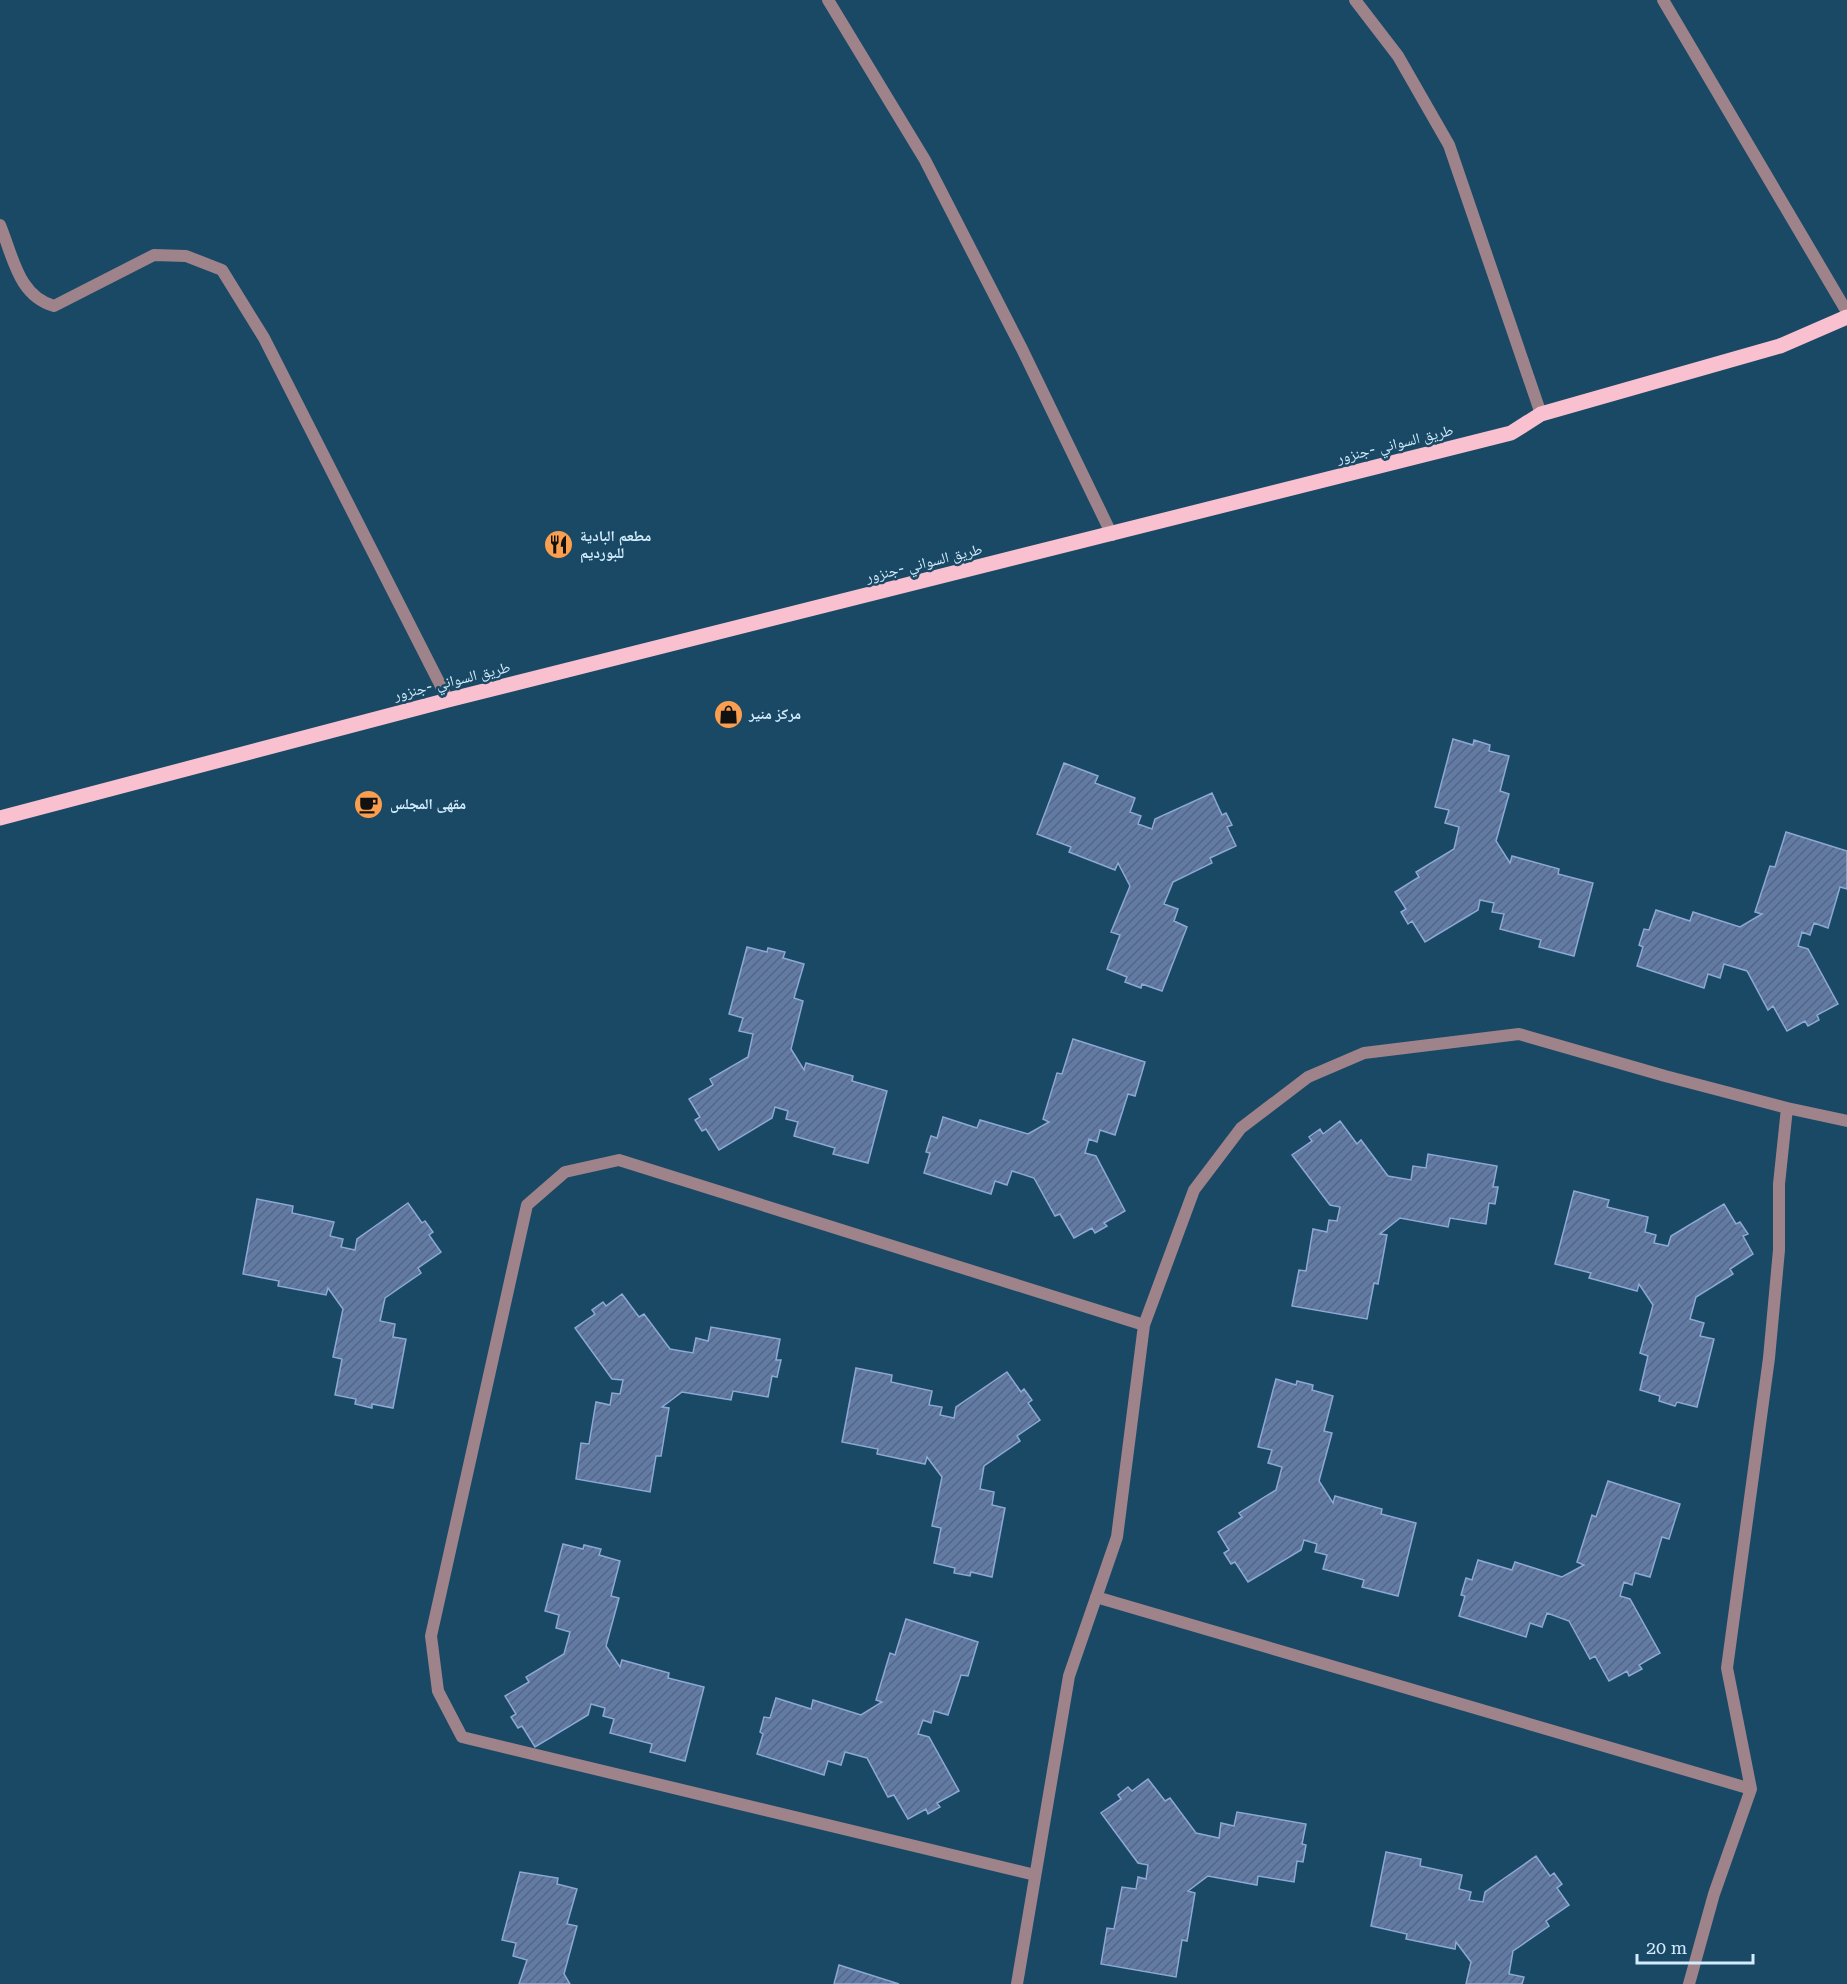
<svg xmlns="http://www.w3.org/2000/svg" width="1847" height="1984" font-family="'Roboto Serif','Noto Naskh Arabic',serif">
<style>
.building{fill:url(#building-hatch);stroke:#8da8d4;stroke-width:1.5}
.lines{fill:none;stroke-linecap:round;stroke-linejoin:round}
.minor{stroke:#9f838b;stroke-width:12}
.primary{stroke:#f9c0d0;stroke-width:15}
.labels{text-anchor:middle;stroke-width:5;stroke-linejoin:round;paint-order:stroke}
.street-label{font-size:15px;fill:#d3ecfd;stroke:#1a4966}
.poi-label{font-size:15px;font-weight:bold;fill:#d3ecfd;stroke:#1a4966;text-anchor:start}
</style>
<defs>
<pattern id="building-hatch" width="6" height="6" patternUnits="userSpaceOnUse" patternTransform="scale(1.5)"><rect width="6" height="6" fill="#627ba4"/><path d="M-1 1l2-2M0 6l6-6M5 7l2-2" fill="none" stroke="#546681"/></pattern>
</defs>
<rect width="100%" height="100%" fill="#1a4966"/>
<!-- building -->
<path class="building" d="M1453,739L1473,745L1474,740L1490,745L1489,751L1509,756L1500,791L1509,794L1496,841L1510,863L1512,856L1559,869L1558,874L1593,883L1574,956L1539,947L1541,940L1500,929L1504,914L1492,912L1494,903L1480,900L1478,910L1425,942L1412,921L1408,924L1401,912L1406,909L1395,892L1419,877L1416,872L1454,849L1459,827L1445,823L1449,810L1435,807Z
M1064,763L1098,776L1095,783L1135,798L1130,812L1141,816L1138,824L1152,829L1155,819L1212,793L1222,815L1226,813L1232,825L1227,827L1236,846L1210,858L1212,863L1173,882L1164,904L1178,909L1174,921L1187,927L1162,991L1142,984L1141,988L1125,982L1127,977L1107,969L1120,935L1111,932L1130,886L1118,863L1115,870L1069,852L1071,847L1037,834Z
M1786,832L1847,851V889L1840,887L1828,928L1814,923L1810,935L1802,932L1798,946L1808,949L1838,1004L1817,1015L1819,1020L1808,1026L1805,1021L1787,1031L1773,1006L1768,1010L1747,971L1724,964L1720,978L1708,974L1704,988L1637,966L1643,947L1639,945L1644,929L1649,930L1656,910L1690,921L1693,912L1740,927L1762,914L1755,912L1770,866L1775,867Z
M747,947L767,952L768,948L785,952L783,958L804,964L794,998L803,1001L791,1049L804,1070L806,1063L853,1076L852,1081L887,1091L868,1163L833,1154L835,1148L794,1136L798,1122L786,1119L788,1111L775,1107L772,1118L719,1150L706,1129L702,1131L695,1120L700,1117L689,1099L713,1085L710,1079L748,1057L753,1034L739,1031L743,1018L729,1014Z
M1073,1039L1145,1062L1135,1096L1128,1094L1115,1135L1100,1130L1097,1142L1089,1139L1085,1153L1096,1156L1125,1211L1104,1223L1107,1226L1095,1233L1092,1228L1074,1238L1060,1214L1055,1216L1034,1178L1012,1171L1007,1185L995,1181L991,1194L924,1173L930,1153L926,1152L931,1136L937,1138L943,1117L977,1128L980,1120L1028,1134L1049,1122L1043,1119L1057,1073L1062,1074Z
M1340,1121L1357,1144L1361,1140L1388,1176L1411,1180L1413,1166L1426,1168L1428,1154L1497,1166L1493,1187H1498L1495,1204L1489,1203L1486,1224L1450,1218L1448,1227L1400,1218L1380,1234L1387,1235L1378,1284L1374,1283L1367,1319L1292,1306L1299,1270L1306,1271L1313,1229L1327,1232L1329,1220L1337,1221L1340,1207L1330,1205L1292,1155L1312,1141L1309,1137L1320,1129L1323,1134Z
M1574,1191L1609,1200L1607,1207L1648,1217L1645,1232L1656,1235L1654,1243L1668,1246L1671,1236L1724,1204L1736,1224L1740,1222L1748,1234L1743,1236L1753,1254L1730,1269L1733,1274L1696,1297L1690,1319L1704,1323L1700,1336L1714,1339L1697,1407L1677,1402L1675,1406L1659,1401L1660,1396L1640,1390L1648,1356L1640,1353L1653,1305L1639,1284L1637,1291L1589,1278L1591,1273L1555,1264Z
M257,1199L293,1206L292,1213L334,1222L330,1236L343,1239L341,1247L355,1250L357,1239L408,1203L422,1223L425,1221L433,1232L429,1235L441,1252L418,1268L421,1273L385,1298L380,1321L395,1324L393,1337L406,1339L393,1408L372,1404V1408L355,1404L356,1399L335,1395L342,1359L333,1357L343,1309L328,1288L326,1295L278,1286L279,1281L243,1274Z
M622,1294L639,1317L644,1314L670,1349L693,1353L696,1338L708,1341L711,1327L780,1339L776,1360H781L777,1377L772,1376L768,1397L733,1391L731,1400L682,1392L662,1407L669,1408L661,1456H656L650,1492L576,1479L581,1443L589,1444L596,1402L610,1405L612,1393L620,1394L623,1380L612,1379L575,1328L595,1314L592,1310L603,1302L606,1306Z
M856,1368L892,1375L891,1382L932,1391L929,1405L942,1407L940,1415L954,1418L956,1407L1007,1372L1021,1392L1024,1389L1032,1400L1028,1403L1040,1420L1017,1436L1020,1441L984,1466L980,1489L994,1492L992,1505L1005,1508L992,1577L971,1572L970,1576L954,1573L955,1568L934,1563L941,1528L932,1526L942,1477L927,1457L925,1464L877,1454L878,1449L842,1442Z
M1276,1379L1296,1385L1297,1381L1313,1385L1312,1390L1333,1396L1324,1431L1332,1433L1319,1481L1333,1503L1335,1496L1382,1509L1381,1514L1416,1523L1398,1596L1362,1587L1364,1580L1323,1569L1327,1555L1315,1552L1317,1544L1304,1540L1301,1550L1248,1582L1235,1562L1231,1564L1224,1553L1229,1550L1218,1532L1242,1517L1239,1513L1276,1490L1282,1467L1268,1463L1272,1450L1258,1447Z
M1608,1481L1680,1504L1669,1539L1662,1537L1650,1577L1635,1573L1632,1585L1624,1582L1620,1596L1630,1599L1660,1653L1639,1665L1642,1669L1629,1676L1627,1671L1609,1681L1595,1656L1590,1659L1569,1621L1547,1613L1542,1627L1530,1623L1526,1637L1459,1616L1465,1596L1461,1595L1466,1578L1472,1580L1478,1560L1512,1570L1515,1562L1562,1577L1584,1565L1577,1562L1592,1515L1596,1517Z
M563,1544L583,1549L584,1545L601,1549L599,1555L620,1561L611,1596L619,1598L606,1646L620,1667L622,1660L669,1673L668,1678L704,1687L685,1761L650,1752L652,1744L610,1733L614,1719L603,1716L605,1708L591,1704L588,1715L535,1747L522,1726L518,1728L511,1717L516,1714L505,1696L529,1682L526,1677L564,1654L570,1632L556,1628L559,1615L545,1611Z
M906,1619L978,1642L968,1676L961,1675L948,1715L934,1711L931,1723L923,1720L918,1734L929,1737L959,1791L937,1803L940,1807L928,1814L926,1809L908,1819L894,1795L888,1797L867,1758L845,1752L841,1765L828,1761L824,1775L757,1754L763,1734L760,1732L764,1717L770,1718L776,1698L811,1709L813,1700L861,1715L882,1702L876,1700L890,1653L895,1655Z
M1148,1779L1165,1801L1170,1798L1196,1833L1219,1838L1221,1823L1234,1826L1237,1812L1306,1824L1302,1844L1306,1845L1303,1862L1297,1861L1294,1882L1258,1876L1257,1885L1208,1876L1188,1891L1195,1893L1187,1941L1182,1940L1176,1977L1101,1964L1107,1928L1114,1929L1122,1887L1136,1889L1138,1877L1146,1879L1148,1865L1138,1863L1101,1813L1121,1799L1118,1795L1128,1787L1132,1791Z
M1386,1852L1421,1859L1420,1866L1462,1875L1459,1889L1471,1892L1469,1900L1483,1902L1485,1892L1536,1856L1550,1876L1554,1873L1562,1884L1557,1888L1569,1905L1546,1921L1549,1926L1513,1951L1509,1974L1524,1977L1522,1984H1466L1471,1962L1456,1942L1455,1949L1406,1939L1407,1934L1371,1926Z
M520,1872L558,1878L557,1884L577,1889L567,1924L577,1926L564,1974L570,1984H519L527,1960L513,1956L516,1943L502,1940Z
M839,1965L899,1984H834Z"/>
<g class="lines">
<!-- minor -->
<path class="minor" d="M828,0L925,160L1022,349L1112,535
M1355,0L1398,56L1449,145L1541,414
M1663,0L1847,312
M0,225C13,256 18,296 54,306L154,255L186,256L222,270L264,338L448,700
M1787,1108L1847,1121
M1096,1597L1751,1789
M1035,1875L462,1737L438,1691L431,1636L527,1205L565,1172L619,1160L1144,1325
M1017,1984L1069,1676L1117,1537L1144,1325L1194,1190L1241,1128L1308,1077L1364,1053L1519,1034L1665,1076L1787,1108L1779,1184V1250L1769,1358L1727,1668L1751,1789L1714,1894L1689,1984"/>
<!-- primary -->
<path class="primary" d="M0,818L448,700L1511,433L1541,414L1780,346L1847,317"/>
</g>
<!-- icons -->
<defs>
<symbol id="restaurant-disc" viewBox="-11 -11 22 22"><circle r="9.5" fill="#fa9f4f" stroke="#1a4966"/><path d="M-5-6h1v4h1v-4h1v4h1v-4h1v5L-1.5 .5V6h-2V.5L-5-1ZM5-6V6H3V1.5H1.5Q1.5-4 5-6Z" fill="#111"/></symbol>
<symbol id="shop-disc" viewBox="-11 -11 22 22"><circle r="9.5" fill="#fa9f4f" stroke="#1a4966"/><path d="M-5-2.5h2.3a2.7 3.5 0 0 1 5.4 0H5L5.5 6h-11ZM-1.5-2.5h3a1.5 2.3 0 0 0-3 0Z" fill="#111"/></symbol>
<symbol id="cafe-disc" viewBox="-11 -11 22 22"><circle r="9.5" fill="#fa9f4f" stroke="#1a4966"/><path d="M-5.5-4.5H6V0H3Q3 3.5 0 3.5H-2.5Q-5.5 3.5-5.5 0ZM3-3.2v2h1.7v-2ZM-6 4.5H4V6H-6Z" fill="#111"/></symbol>
</defs>
<g fill-rule="evenodd">
<use href="#restaurant-disc" x="542" y="528" width="33" height="33"/>
<use href="#shop-disc" x="712" y="698" width="33" height="33"/>
<use href="#cafe-disc" x="352" y="788" width="33" height="33"/>
</g>
<g class="labels">
<!-- street labels -->
<g class="street-label">
<text transform="translate(1395 444) rotate(-14)" y="5">طريق السواني -جنزور</text>
<text transform="translate(924 563) rotate(-14)" y="5">طريق السواني -جنزور</text>
<text transform="translate(452 681) rotate(-14)" y="5">طريق السواني -جنزور</text>
</g>
<!-- poi labels -->
<g class="poi-label">
<text x="580" y="541">مطعم البادية<tspan x="580" dy="17">للبورديم</tspan></text>
<text x="749" y="719">مركز منير</text>
<text x="390" y="809">مقهى المجلس</text>
</g>
</g>
<!-- scale -->
<path d="M1637 1954v9h116v-9" fill="none" stroke="#d3ecfd" stroke-width="3"/>
<text x="1646" y="1954" font-size="18" fill="#d3ecfd" stroke="#1a4966" stroke-width="4.5" paint-order="stroke">20 m</text>
</svg>
